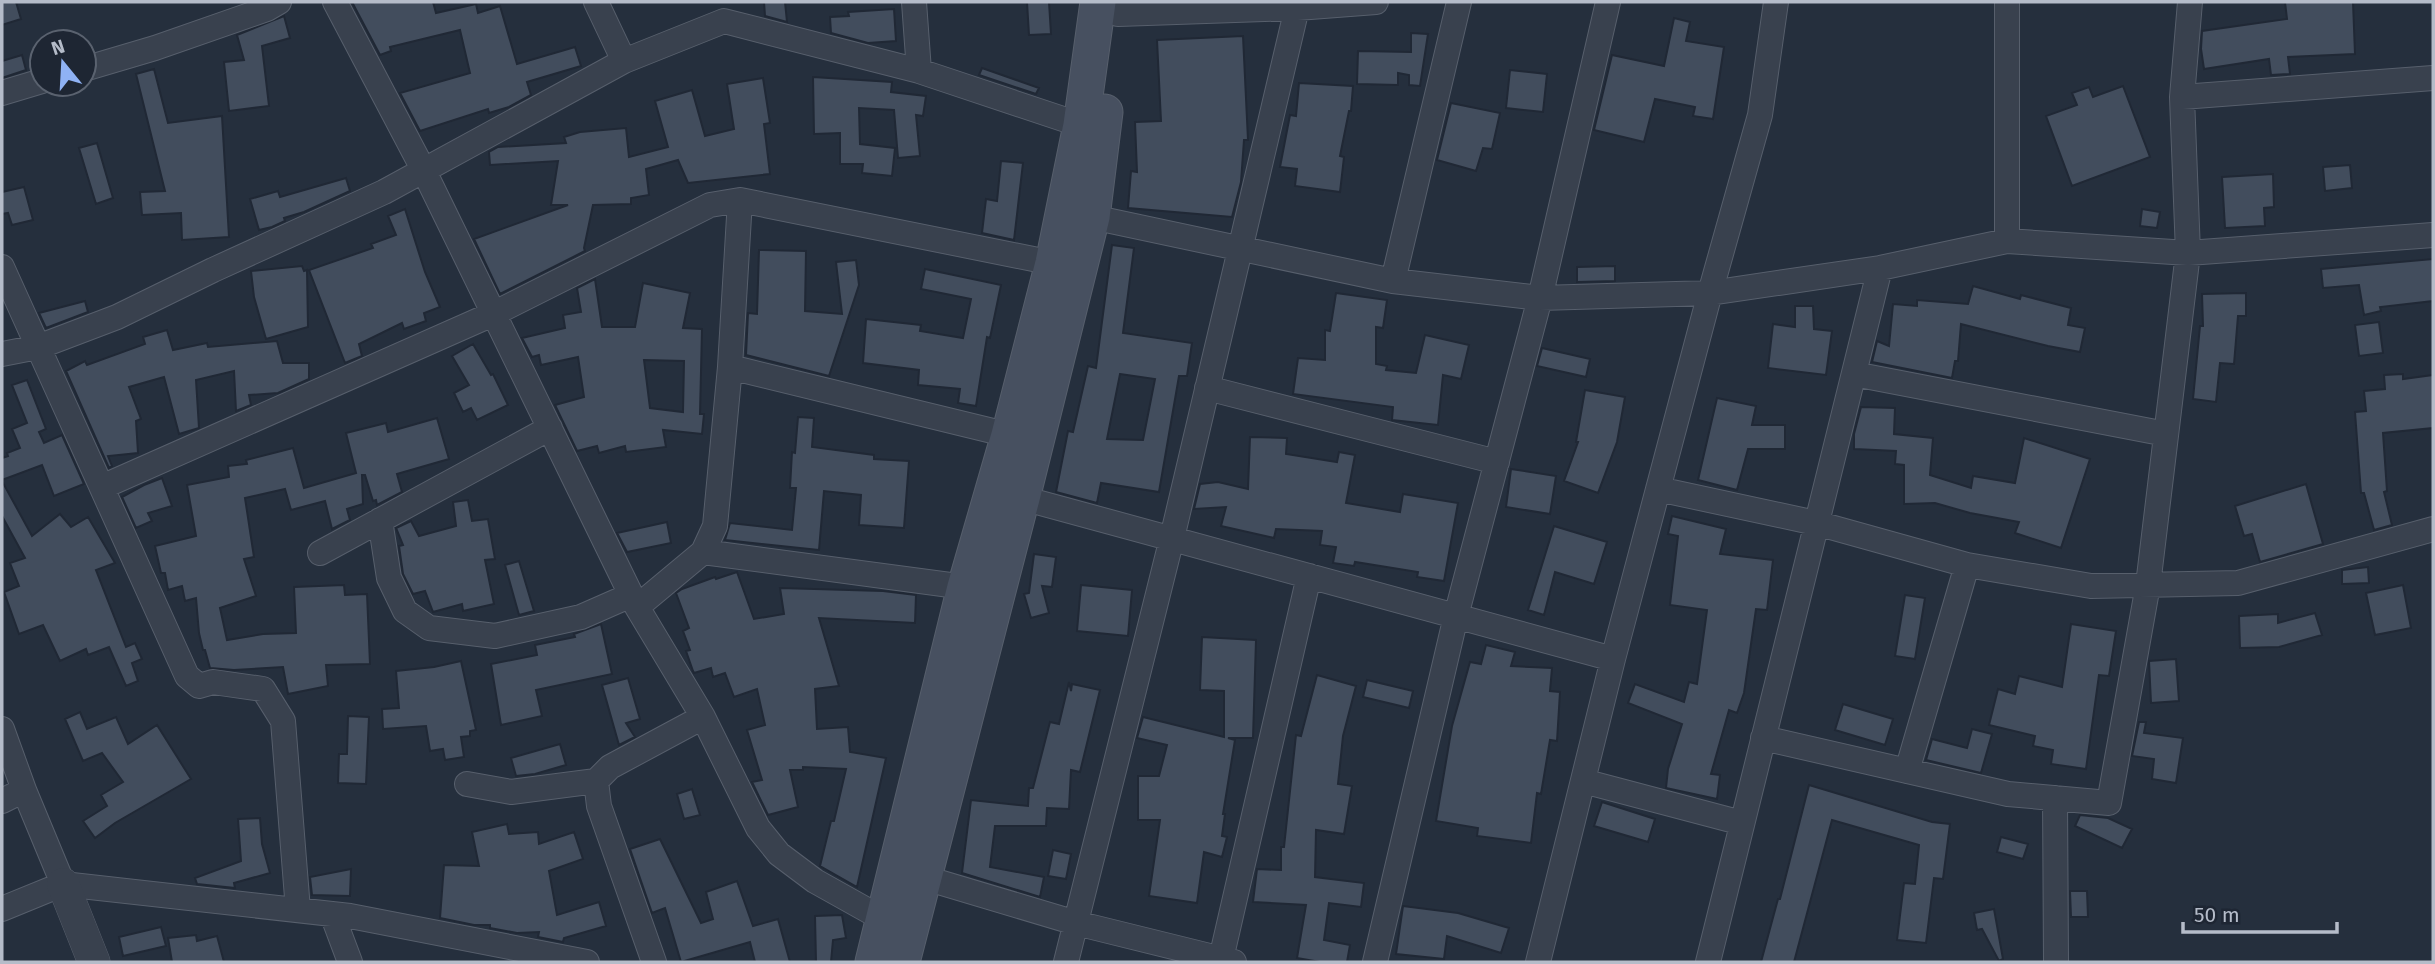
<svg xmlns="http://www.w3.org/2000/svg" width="2435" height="964" font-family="'Fira Sans',sans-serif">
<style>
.building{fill:#424d5d;stroke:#202835;stroke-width:2;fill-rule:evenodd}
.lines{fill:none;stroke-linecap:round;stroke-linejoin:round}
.minor-casing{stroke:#575f6c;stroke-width:26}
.tertiary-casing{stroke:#575f6c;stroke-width:33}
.secondary-casing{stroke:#575f6c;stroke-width:37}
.minor{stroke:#39414e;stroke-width:24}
.tertiary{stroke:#39414e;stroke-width:32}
.secondary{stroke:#475060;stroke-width:35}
</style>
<rect width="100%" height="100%" fill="#252f3d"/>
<!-- building -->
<path class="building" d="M2,2H16L21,19L2,25Z
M352,2H433L436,13L476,4L478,13L500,6L517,64L575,47L581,66L527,82L531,95L509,107L489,113L488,109L420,131L400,93L470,73L460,30L390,47L391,51L380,55Z
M764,2H785L787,22L765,16Z
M1027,2H1049L1051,34L1029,35Z
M2285,2H2353L2355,54L2288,57L2290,74L2271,75L2269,59L2204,69L2201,49L2202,31L2287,19Z
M894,9L896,41L868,43L831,33L830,17L849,16L848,12Z
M284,16L290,38L262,46L269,106L229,111L224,62L244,60L237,35Z
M1674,18L1690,22L1686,41L1724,47L1713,119L1693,116L1695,107L1655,99L1644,142L1594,130L1612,55L1664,66Z
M1411,33L1428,34L1420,86L1409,85V75L1398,73V85L1357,84L1358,51L1411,52Z
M1243,36L1248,140H1244L1241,182L1232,217L1128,208L1131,171L1137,172L1135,122L1161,121L1157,40Z
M22,55L26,70L2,78V61Z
M982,68L1039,88L1036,94L979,75Z
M154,69L168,123L222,116L229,237L182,240L181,213L142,215L140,192L165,191L136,74Z
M1510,70L1547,74L1543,112L1506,108Z
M813,77L892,82L891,92L926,96L923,116L916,115L920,156L898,158L894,110L859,108L860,144L895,148L892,176L862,173L863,164H840V133L814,134Z
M763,78L770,123L764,124L770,174L688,183L678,160L646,169L649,195L631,198V204L593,205L584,248L585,251L500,294L474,239L568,205H551L558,161L490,165L489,152L498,147L566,143L564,137L580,132L626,128L629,157L668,147L655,101L692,90L705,136L734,129L727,84Z
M1299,83L1353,86L1351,111H1349L1340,156L1344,157L1340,192L1295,186L1297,169L1280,167L1290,115L1296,116Z
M2123,86L2150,157L2072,186L2046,116L2077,105L2072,93L2089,87L2093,97Z
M1451,103L1500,113L1492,149L1483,148L1476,171L1437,160Z
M97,143L113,198L96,204L79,148Z
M1001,161L1023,163L1014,240L982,233L986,199L997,201Z
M2350,165L2352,188L2325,191L2323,167Z
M2273,174L2274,207L2264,208L2265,226L2225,228L2222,177Z
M346,178L350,191L304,212L284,218L285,221L272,227L259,230L250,199L278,191L280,197Z
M24,187L33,220L12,225L8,213L2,214V192Z
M405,209L425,272L440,307L424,313L426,321L404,329L402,323L359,344L362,356L345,363L309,270L373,248L371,244L396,235L388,216Z
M2142,209L2160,212L2157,228L2140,226Z
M1112,245L1134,248L1123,333L1192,343L1187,376H1179L1159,492L1101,483L1097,503L1056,492L1068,431L1073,432L1088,366L1096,368ZM1120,374L1155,379L1143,440L1107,439Z
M759,250L806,251L805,311L842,314L836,262L856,260L859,285L829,376L746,355L748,313L757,314Z
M2433,259V301L2380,307L2381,311L2364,315L2359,285L2323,288L2321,269Z
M302,266L304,271L307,270L308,327L266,339L254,297L251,271Z
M1615,266V281L1577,282V267Z
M925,269L1001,285L990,338L987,337L976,406L958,403L960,389L918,385L919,370L863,363L866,319L921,325L920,331L963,338L971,299L921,289Z
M595,279L602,327H635L643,283L690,293L683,328L702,329L700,414H704L702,434L663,430L666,447L626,452L625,446L599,453L597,446L577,451L555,405L584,397L578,357L541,365L539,355L532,357L522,338L565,328L563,315L581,312L577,288ZM644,360L684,361L683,412L650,408Z
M1973,286L2020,299L2021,295L2071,308L2068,325L2085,328L2080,352L2048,346L1961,324L1958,361H1955L1952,378L1872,362L1877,341L1889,346L1893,304L1917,306V300L1968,304Z
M1336,293L1387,300L1383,328L1376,327V364L1387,366L1386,370L1416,373L1425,335L1469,345L1461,379L1443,375L1438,425L1392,420L1393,407L1293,394L1298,358L1325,360V330L1330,331Z
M2246,293V316H2238L2234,364L2220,363L2216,402L2193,399L2200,326H2203L2202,294Z
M85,301L88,312L46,328L39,313Z
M1795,306H1813L1814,329L1832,331L1826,375L1768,368L1773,324L1795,327Z
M2379,322L2383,353L2359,356L2355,325Z
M167,330L173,350L207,343L208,347L277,341L283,363H309V379L278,393L249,395L251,405L236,411L234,371L196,380L199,428L179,434L164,377L129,387L141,419L136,421L138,453L108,456L112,466L109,468L66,371L85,361L87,365L145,344L143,337Z
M473,344L491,375L493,374L508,405L477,420L471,408L463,412L454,393L469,385L452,356Z
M1542,348L1590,359L1586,377L1537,366Z
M2403,374V379L2433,375V428L2383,433L2387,491L2384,492L2392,525L2374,530L2364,493H2361L2355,412L2366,411L2364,391L2385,389L2384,375Z
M27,380L46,429L39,432L44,443L62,435L84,484L54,496L42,465L2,480V458L8,456L7,453L20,448L12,429L27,423L12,385Z
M1585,390L1625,397L1617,442L1598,493L1564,481L1578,442H1576Z
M1717,398L1756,406L1752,425H1785V449H1748L1737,490L1698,480Z
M1861,407L1895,408L1894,434L1933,438L1930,475L1971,488L1973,476L2015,483L2024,438L2090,459L2061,548L2015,533L2019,522L1970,513L1935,503L1904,504V465L1895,464L1896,451L1854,449V434Z
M798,417L814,418L812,447L874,455V459L909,461L904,528L859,525L861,495L824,491L819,550L725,540L730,523L792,530L796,488H790L792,452L795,453Z
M437,418L449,459L397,474L402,492L377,505L376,500L373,501L365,475H362L363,504L347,509L350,520L332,529L325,501L291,510L285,489L245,498L254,557L244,559L256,596L220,608L227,640L263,634L296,633L294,587L344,585L345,595L367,594L370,664L326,665L328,686L288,694L283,667L234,670L210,668L205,650H203L199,633L196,598L185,601L182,586L168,590L165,573H161L155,546L196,536L187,485L229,477L228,466L247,464L246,460L293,448L304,488L356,473L346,433L386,423L388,432Z
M1250,437L1287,438L1286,454L1337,462L1339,452L1355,455L1346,503L1400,512L1403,494L1458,503L1444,581L1417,577L1418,572L1355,562L1354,566L1333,563L1336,547L1320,545L1322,531L1276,529L1274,538L1221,526L1226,507L1194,509L1200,484L1218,482L1248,489Z
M1511,469L1556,476L1550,514L1506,507Z
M162,478L172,506L148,513L152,521L136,528L122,497L144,485Z
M2,481L32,536L60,514L71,527L88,517L115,563L96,570L126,647L135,643L142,659L132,663L138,681L126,686L109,647L88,655L86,649L60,661L43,625L19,634L4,592L19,586L10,563L25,558L2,516Z
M2306,484L2323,544L2260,562L2252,534L2244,536L2235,506Z
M468,500L472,521L488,519L495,559L485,560L494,604L463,611L462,604L433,612L425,591L413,594L403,574L399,546L403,545L396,528L411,521L419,536L456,526L453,502Z
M1672,516L1726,529L1720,554L1773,560L1767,610L1756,609L1744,693L1737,713L1729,710L1711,774L1720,775L1717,799L1666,788L1668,769L1682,724L1628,703L1635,684L1684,702L1689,682L1697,684L1707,610L1670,605L1678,536L1668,534Z
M667,522L671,543L627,552L617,533Z
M1554,526L1607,542L1594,584L1555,572L1544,615L1528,610Z
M1034,554L1056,557L1052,587L1042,586L1049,613L1031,618L1024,594L1029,593Z
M519,561L534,611L519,615L505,565Z
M2368,567L2369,583L2342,584V570Z
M737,572L754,619L784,614L780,588L883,591L916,595L915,623L819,618L839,686L815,689L817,729L848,727L850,752L886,758L857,887L820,866L831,821H834L846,769L803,767V770H790L798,807L768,815L752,782L762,780L747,730L765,725L757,689L734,697L725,673L713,677L711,668L694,673L693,671L686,651L690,650L683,631L689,628L676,593L682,589L715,577L716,579Z
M1081,585L1132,590L1128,636L1077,631Z
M2403,585L2411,628L2375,635L2366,593Z
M1905,595L1925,598L1915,659L1895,656Z
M2315,613L2322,635L2279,647L2240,648L2239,616L2278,614V623Z
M601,624L612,674L536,690L542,716L501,725L491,664L537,655L535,645L575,637L574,634Z
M2071,624L2116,631L2109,676L2099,675L2086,769L2051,764L2053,750L2033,746L2035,736L1989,725L1998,689L2015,694L2019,676L2062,687Z
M1202,637L1256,640L1253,738H1228L1235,740L1223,814H1225L1222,836L1227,837L1222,857L1204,852L1197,903L1149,896L1160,820H1138V776H1159L1167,745L1137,738L1143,717L1224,737V691L1200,690Z
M1486,645L1515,652L1511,666L1552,668L1550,691L1560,692L1557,741L1550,740L1541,794L1537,793L1531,843L1477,836L1478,828L1436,821L1452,726L1470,662L1481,664Z
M2176,659L2179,701L2151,703L2149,661Z
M461,661L476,730L470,731V736L461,737L464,757L445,760L443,749L430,751L426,726L383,729L382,709L399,708L396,671L434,667Z
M1317,675L1356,686L1343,736L1338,784L1352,786L1344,834L1316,830L1315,877L1364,883L1361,907L1329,903L1324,940L1350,945L1347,962H1320L1297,958L1306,905L1253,902L1257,869L1281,870V847H1284L1296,735L1301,736Z
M628,678L640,719L626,723L635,737L619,745L602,685Z
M1367,680L1413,691L1409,708L1363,697Z
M1069,682L1071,691L1072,684L1100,690L1080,772L1071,770L1069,809L1047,808L1046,826H995L990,867L1044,877L1040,897L962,873L971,800L1028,806L1029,788H1033L1050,722L1059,724Z
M1843,704L1893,719L1885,745L1835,730Z
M80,712L87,729L116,717L128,744L157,725L191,779L115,823L95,838L83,821L107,806L101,795L123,782L102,753L83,761L65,719Z
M348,716L369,717L366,784L338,783L339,754H347Z
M2139,722H2146L2144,733L2183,738L2176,783L2152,779L2154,759L2132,756Z
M1972,729L1992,734L1981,773L1926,760L1932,739L1967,748Z
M560,744L566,765L535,774L516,776L511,758Z
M1809,785L1932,822L1950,824L1943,879L1934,878L1926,943L1897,940L1904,883L1915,884L1919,845L1832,820L1794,962H1761L1778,899H1780Z
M692,789L700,815L684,819L677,794Z
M1602,802L1655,819L1648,842L1594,826Z
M2080,815L2108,818L2132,829L2122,848L2075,826Z
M260,818L262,844L270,873L234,883L235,888L197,884L195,878L241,861L238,819Z
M507,824L509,834L538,832L539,844L574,832L583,859L549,871L557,915L599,902L606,926L564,938L563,942L538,937L539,932L517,933L490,928V925H474L440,918L444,865L479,866L472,832Z
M2001,837L2028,844L2023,859L1997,852Z
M660,839L701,923L713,919L706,892L737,881L753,926L778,919L790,962H755L750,942L681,962L665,908L652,913L630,849Z
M1053,850L1071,854L1066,879L1048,876Z
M351,869L350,896L312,895L310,877Z
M2070,891H2087L2088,917H2071Z
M1403,906L1458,913L1509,928L1501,953L1447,936L1444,959L1396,954Z
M1994,909L2003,959L1999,961L1982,929L1977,930L1974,913Z
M842,915L846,938L833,940L831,962H816L815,916Z
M161,927L166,946L123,956L119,937Z
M196,935L197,941L217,936L224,962H172L168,938Z"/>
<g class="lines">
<defs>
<path id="minor" d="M335,2L424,171L637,607L703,717L758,828L779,854L815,881L883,919
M596,2L624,61
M914,2L919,71
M2007,2V241
M1118,14L1297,8L1376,2
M84,69L155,48L267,9L279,2
M2,93L42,81
M2182,97L2433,78
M1092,217L1393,281L1540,298L1710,293L1880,268L2007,241L2188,253L2433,235
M2,267L187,676L199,686L213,682L263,689L283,721L298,910
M1393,281L1459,2
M2,354L38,347L117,317L213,270L384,192L624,61L724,21L919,71L1081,125
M730,367L1009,435
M1854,374L2166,434
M1207,388L1497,462
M102,487L495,313L710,205L740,200L1053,263
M1658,489L1816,523L1967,565L2091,586L2238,583L2433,529
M1022,498L1613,659
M380,520L389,578L405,611L429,628L495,636L581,617L631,595
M703,552L965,587
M320,553L550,428
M637,607L703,552L715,526L730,367L740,200
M2,729L24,790L2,801
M1763,738L2008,794L2109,803L2148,585L2188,253L2182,97L2190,2
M1907,771L1967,565
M1583,781L1742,823
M467,784L511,792L596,781
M24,790L63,884
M2055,798L2056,962
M922,877L1076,923L1234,962
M2,909L63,884L350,916L587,962
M332,914L350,962
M1221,959L1309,576
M654,962L599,806L596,781L610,767L703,717
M1066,962L1172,538L1297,8
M1375,962L1456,616L1540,298L1608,2
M1538,962L1613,659L1710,293L1760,115L1776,2
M1708,962L1880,268"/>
<path id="tertiary" d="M63,884L94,962"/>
<path id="secondary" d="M873,962L965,587L1009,435L1053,263L1081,125L1098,2
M902,962L1022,498L1092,217L1105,112"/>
</defs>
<!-- minor casing -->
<use href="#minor" class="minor-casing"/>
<!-- tertiary casing -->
<use href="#tertiary" class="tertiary-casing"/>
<!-- secondary casing -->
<use href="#secondary" class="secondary-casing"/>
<!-- minor -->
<use href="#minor" class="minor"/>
<!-- tertiary -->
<use href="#tertiary" class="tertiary"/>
<!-- secondary -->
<use href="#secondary" class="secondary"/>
</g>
<!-- border -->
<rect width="2435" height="964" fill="none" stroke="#b5bcc9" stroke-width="7"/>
<!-- north arrow -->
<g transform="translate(63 63) rotate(342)"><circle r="33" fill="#1e2633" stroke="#5a626f" stroke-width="2"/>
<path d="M0-5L12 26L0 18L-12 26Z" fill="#8fb2f4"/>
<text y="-10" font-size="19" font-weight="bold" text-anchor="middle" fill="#b5bcc9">N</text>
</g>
<!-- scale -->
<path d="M2183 922v10h154v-10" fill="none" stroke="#b5bcc9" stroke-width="3.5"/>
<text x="2194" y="922" font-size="21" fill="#b5bcc9" stroke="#1e2633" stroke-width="5" paint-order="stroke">50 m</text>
</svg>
